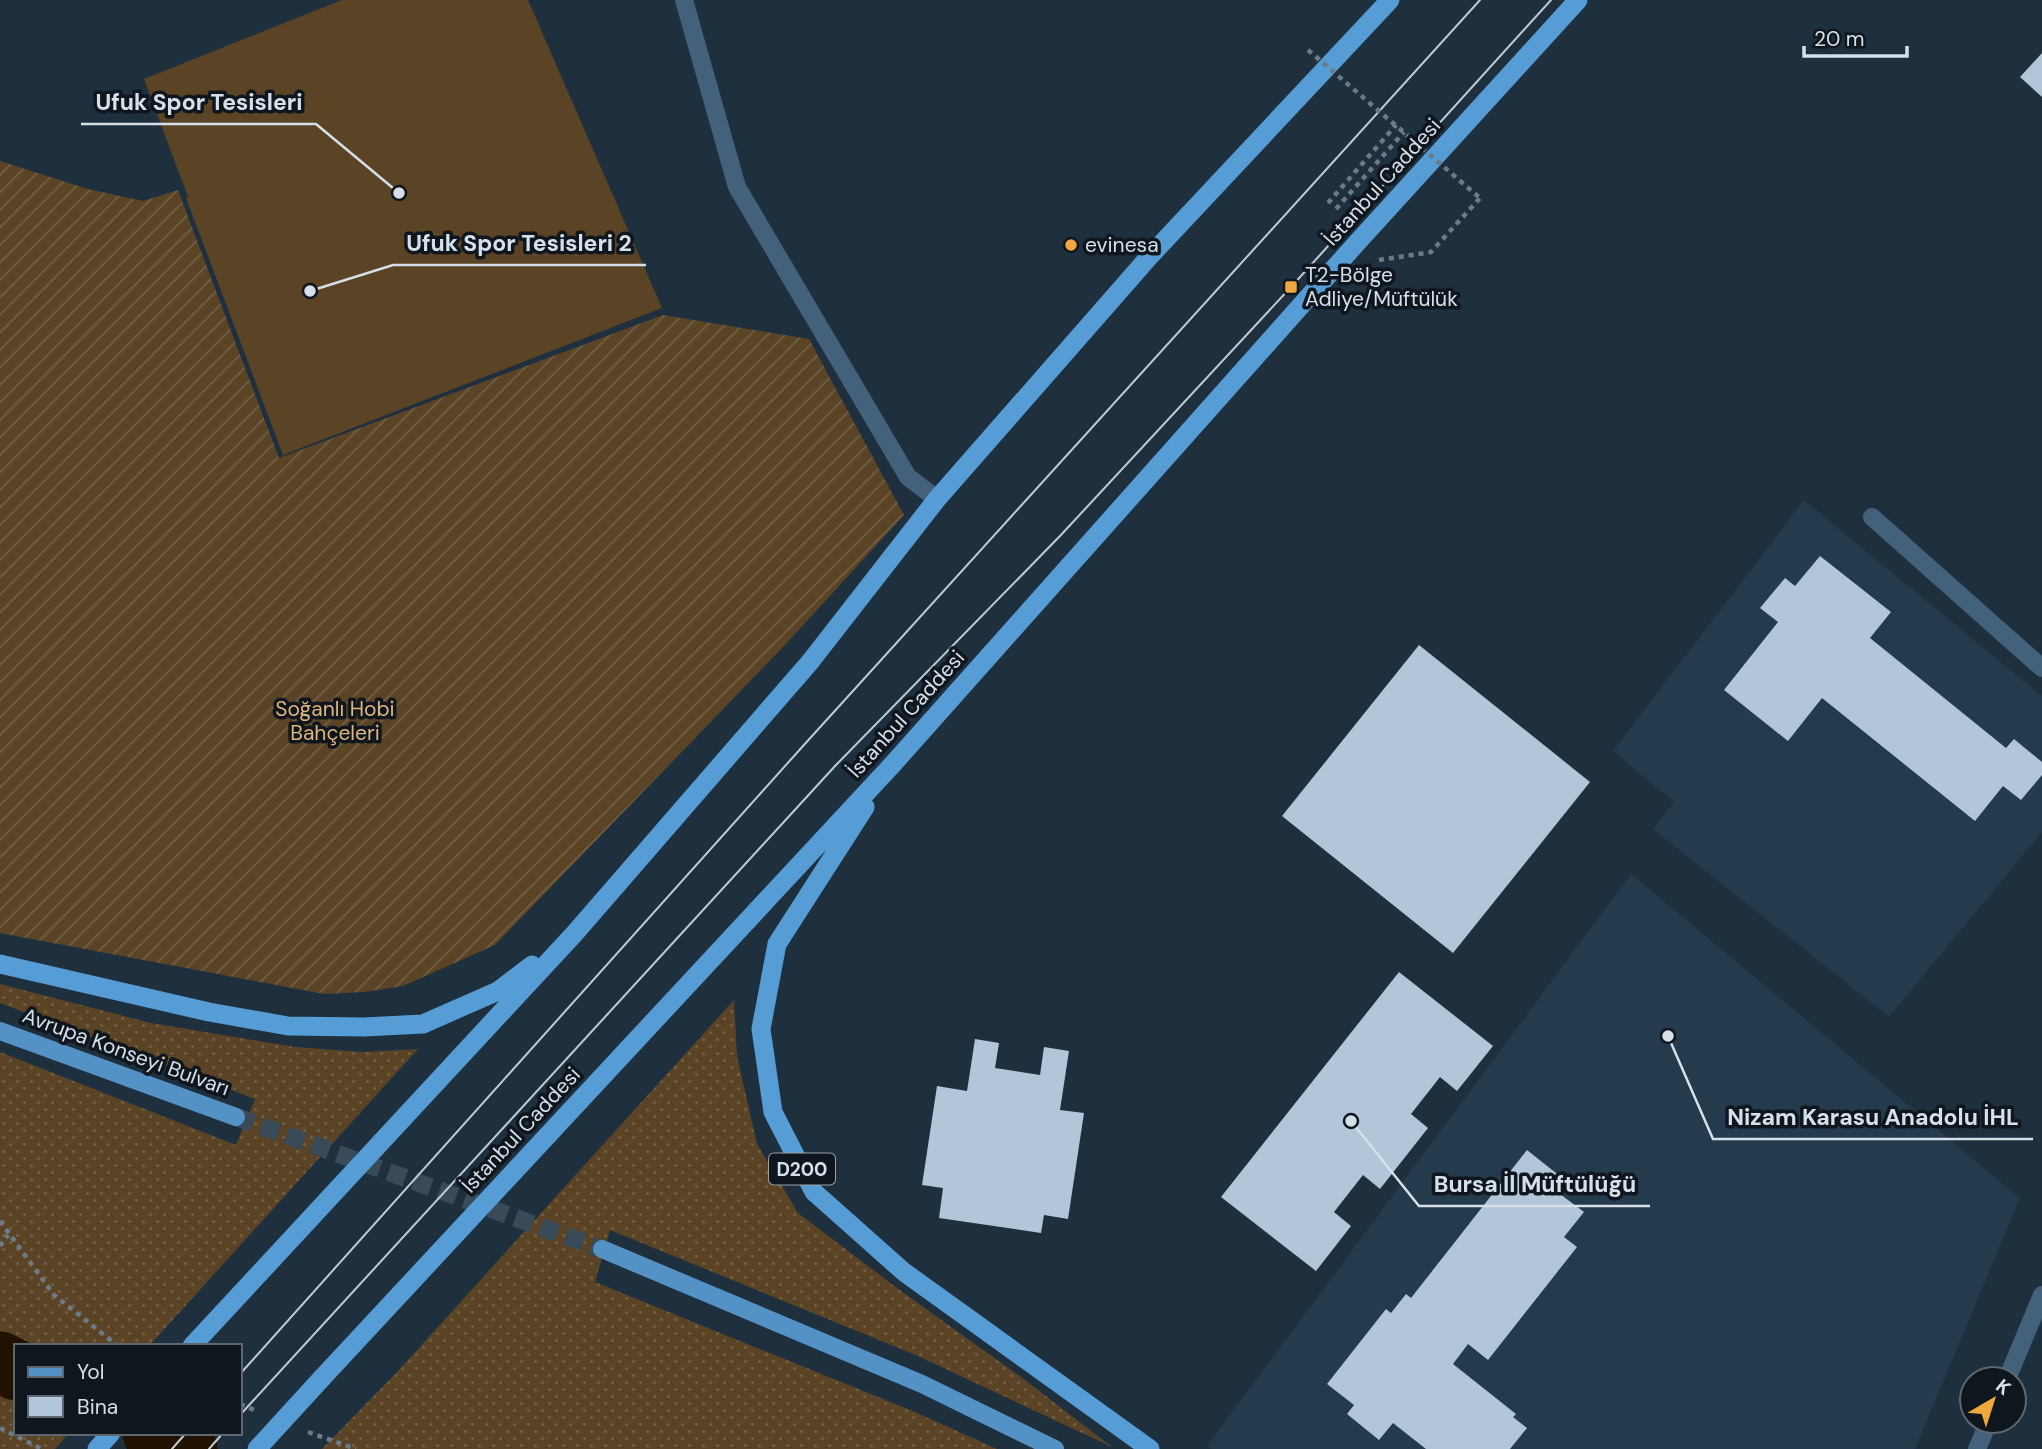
<svg xmlns="http://www.w3.org/2000/svg" width="2042" height="1449" font-family="'DM Sans',sans-serif">
<style>
.built{fill:#243a4d}
.grass{fill:url(#grass-dots)}
.garden{fill:url(#garden-furrows)}
.pitch{fill:#5a4425}
.lines{fill:none;stroke-linecap:round;stroke-linejoin:round}
.river{stroke:#211100;stroke-width:61}
.building{fill:#b1c6d9}
.primary-tunnel{stroke:#394a58;stroke-width:18;stroke-dasharray:18 9;stroke-linecap:butt}
.path{stroke:#6c7b87;stroke-width:4.5;stroke-dasharray:5 5;stroke-linecap:butt}
.service{stroke:#43617a;stroke-width:18}
.minor{stroke:#43617a;stroke-width:18}
.primary{stroke:#5492c6;stroke-width:18}
.trunk{stroke:#569cd5;stroke-width:19}
.tram{stroke:#c0cbd5;stroke-width:2}
.path-bridge{stroke:#6c7b87;stroke-width:4.5;stroke-dasharray:5 5;stroke-linecap:butt}
.trunk-bridge{stroke:#569cd5;stroke-width:19}
.poi-dot{fill:#eea83c;stroke:#0f161d;stroke-width:2.5}
.labels{text-anchor:middle;stroke-width:7;stroke-linejoin:round;paint-order:stroke}
.shield{fill:#0f161d;stroke:#9aa3ac;stroke-width:2}
.shield-label{font-size:19px;font-weight:bold;fill:#d5e0e9}
.street-label{font-size:21px;fill:#d5e0e9;stroke:#0f161d}
.poi-label{font-size:21px;fill:#d5e0e9;stroke:#0f161d;text-anchor:start}
.park-label{font-size:21px;fill:#e1b67d;stroke:#0f161d}
.leader{fill:none;stroke:#d5e0e9;stroke-width:2.5}
.callout-dot{fill:#d5e0e9;stroke:#0f161d;stroke-width:2.5}
.callout-label{font-size:23px;text-anchor:middle;font-weight:bold;fill:#d5e0e9;stroke:#0f161d;stroke-width:7;stroke-linejoin:round;paint-order:stroke}
</style>
<defs>
<pattern id="grass-dots" width="8" height="8" patternUnits="userSpaceOnUse" patternTransform="scale(1.75)"><rect width="8" height="8" fill="#5a4425"/><path d="M2 2h.1M6 6h.1" fill="none" stroke="#715f45" stroke-width="1.8" stroke-linecap="round"/></pattern>
<pattern id="garden-furrows" width="10" height="10" patternUnits="userSpaceOnUse" patternTransform="scale(1.75)"><rect width="10" height="10" fill="#5a4425"/><path d="M-1 1l2-2M0 10L10 0M9 11l2-2" fill="none" stroke="#715f45"/></pattern>
</defs>
<rect width="100%" height="100%" fill="#1e2f3e"/>
<!-- built -->
<path class="built" d="M1804,500L2042,696V832L1889,1017L1653,829L1674,802L1613,751Z
M1631,874L2020,1198L1915,1449H1212L1207,1446Z"/>
<!-- grass -->
<path class="grass" d="M0,984L151,1023L295,1047L363,1052L418,1049L149,1346H16V1433H69L55,1449H0V1052L236,1145L255,1099L0,1003Z
M734,1000L737,1056L757,1144L798,1213L897,1288L1025,1380L1112,1447L918,1356L610,1230L595,1282L915,1412L997,1449H322L399,1370Z"/>
<!-- garden -->
<path class="garden" d="M0,161L88,189L143,201L178,190L279,458L663,315L809,339L904,515L784,646L495,945L403,986L365,992L324,994L0,933Z"/>
<!-- pitch -->
<path class="pitch" d="M342,0H528L662,308L283,455L186,198L188,197L144,79Z"/>
<g class="lines">
<!-- river -->
<path class="river" d="M0,1362L16,1370
M153,1433L187,1449"/>
</g>
<!-- building -->
<path class="building" d="M2042,53V97L2020,77Z
M1820,556L1891,612L1870,638L2006,748L2014,739L2042,762V775L2021,800L2003,786L1975,821L1822,698L1788,741L1724,690L1778,622L1760,608L1785,578L1795,586Z
M1419,645L1590,782L1453,953L1282,816Z
M1399,972L1493,1046L1457,1091L1440,1077L1411,1114L1428,1128L1380,1189L1363,1175L1334,1212L1351,1226L1316,1271L1221,1197Z
M975,1039L999,1043L995,1068L1040,1075L1044,1047L1069,1051L1060,1110L1084,1113L1068,1219L1044,1215L1041,1233L939,1218L943,1188L922,1185L937,1086L967,1091Z
M1527,1150L1561,1177L1552,1188L1584,1212L1564,1237L1577,1247L1488,1360L1468,1344L1453,1364L1516,1414L1513,1417L1527,1428L1510,1449H1426L1393,1423L1379,1440L1347,1414L1354,1405L1327,1384L1386,1309L1391,1313L1406,1294L1411,1298Z"/>
<g class="lines">
<!-- primary-tunnel -->
<path class="primary-tunnel" d="M236,1117L602,1249"/>
<!-- path -->
<path class="path" d="M1328,203L1396,125
M1336,209L1404,132
M1379,260L1431,252L1480,198
M0,1221L54,1295L118,1346
M0,1246L8,1235
M240,1404L257,1411
M0,1428L42,1449
M308,1432L356,1449"/>
<!-- service -->
<path class="service" d="M684,0L737,187L908,477L937,499
M1872,517L2042,668"/>
<!-- minor -->
<path class="minor" d="M2007,1379L2042,1295
M1977,1449L1989,1421"/>
<!-- primary -->
<path class="primary" d="M0,1031L236,1117
M602,1249L922,1384L1055,1449"/>
<!-- trunk -->
<path class="trunk" d="M865,807L777,944L761,1029L773,1112L814,1192L904,1272L1150,1449
M0,964L209,1012L288,1026L364,1027L423,1024L498,991L532,965
M192,1346L575,933L810,662L937,499L1149,257L1390,0
M322,1378L893,764L1354,246L1578,0
M97,1449L111,1433"/>
<!-- tram -->
<path class="tram" d="M240,1374L803,746L1480,0
M240,1415L836,765L1060,536L1291,287L1551,0
M172,1449L186,1433
M209,1449L223,1433"/>
<!-- path-bridge -->
<path class="path-bridge" d="M1308,50L1480,198"/>
<!-- trunk-bridge -->
<path class="trunk-bridge" d="M257,1449L322,1378"/>
</g>
<!-- markers -->
<g class="poi-dot">
<circle cx="1071" cy="245" r="7"/>
<rect x="1284" y="280" width="14" height="14" rx="3.5"/>
</g>
<g class="labels">
<!-- shield labels -->
<rect class="shield" x="769" y="1153.5" width="66" height="31" rx="5"/>
<g class="shield-label">
<text x="802" y="1176">D200</text>
</g>
<!-- street labels -->
<g class="street-label">
<text transform="translate(1382 182) rotate(-48)" y="7">İstanbul Caddesi</text>
<text transform="translate(906 714) rotate(-48)" y="7">İstanbul Caddesi</text>
<text transform="translate(126 1052) rotate(20)" y="7">Avrupa Konseyi Bulvarı</text>
<text transform="translate(521 1130) rotate(-47)" y="7">İstanbul Caddesi</text>
</g>
<!-- poi labels -->
<g class="poi-label">
<text x="1085" y="252">evinesa</text>
<text x="1305" y="282">T2-Bölge<tspan x="1305" dy="24">Adliye/Müftülük</tspan></text>
</g>
<!-- park labels -->
<g class="park-label">
<text x="335" y="716">Soğanlı Hobi<tspan x="335" dy="24">Bahçeleri</tspan></text>
</g>
</g>
<!-- callouts -->
<path class="leader" d="M399 193L316 124H81M310 291L393 265H646M1668 1036L1713 1139H2033M1351 1121L1419 1206H1650"/>
<g class="callout-dot">
<circle cx="399" cy="193" r="7"/>
<circle cx="310" cy="291" r="7"/>
<circle cx="1668" cy="1036" r="7"/>
<circle cx="1351" cy="1121" r="7"/>
</g>
<g class="callout-label">
<text x="199" y="110">Ufuk Spor Tesisleri</text>
<text x="519" y="251">Ufuk Spor Tesisleri 2</text>
<text x="1873" y="1125">Nizam Karasu Anadolu İHL</text>
<text x="1535" y="1192">Bursa İl Müftülüğü</text>
</g>
<!-- legend -->
<rect x="14" y="1344" width="228" height="91" fill="#0f161d" stroke="#5e676f" stroke-width="2"/>
<rect x="28" y="1367" width="35" height="10" fill="#5492c6" stroke="#5e676f" stroke-width="2"/>
<text x="77" y="1379" font-size="21" fill="#d5e0e9">Yol</text>
<rect x="28" y="1396" width="35" height="21" fill="#b1c6d9" stroke="#5e676f" stroke-width="2"/>
<text x="77" y="1414" font-size="21" fill="#d5e0e9">Bina</text>
<!-- north arrow -->
<g transform="translate(1993 1400) rotate(39)"><circle r="33" fill="#0f161d" stroke="#5e676f" stroke-width="2"/>
<path d="M0-5L12 26L0 18L-12 26Z" fill="#eea83c"/>
<text y="-10" font-size="19" font-weight="bold" text-anchor="middle" fill="#d5e0e9">K</text>
</g>
<!-- scale -->
<path d="M1804 46v10h103v-10" fill="none" stroke="#d5e0e9" stroke-width="3.5"/>
<text x="1814" y="46" font-size="21" fill="#d5e0e9" stroke="#0f161d" stroke-width="5" paint-order="stroke">20 m</text>
</svg>
